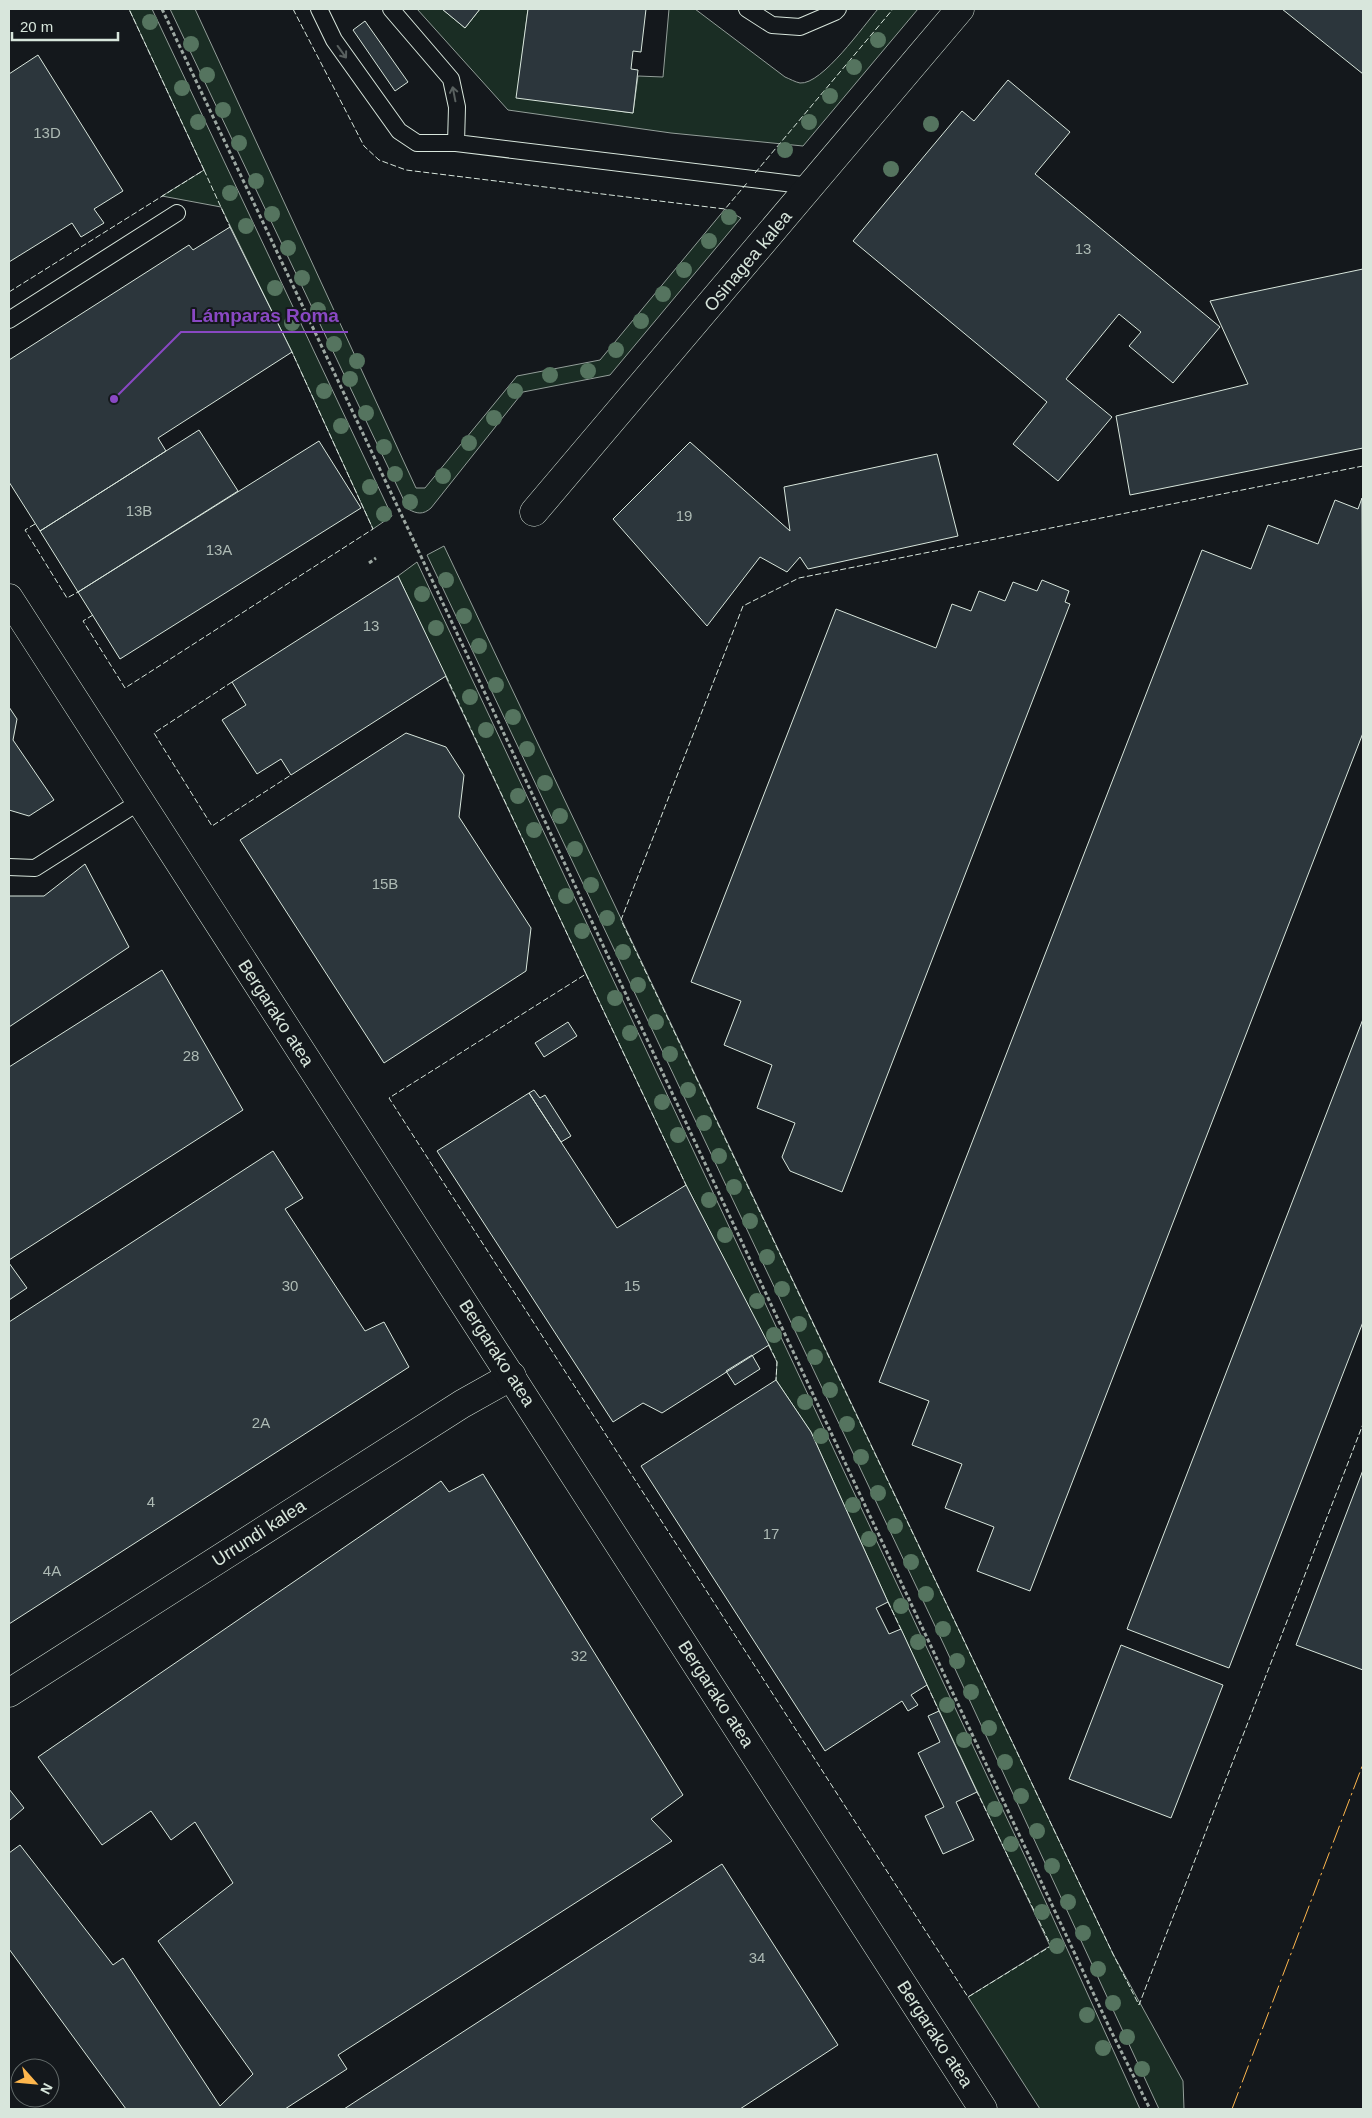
<svg xmlns="http://www.w3.org/2000/svg" width="1372" height="2118" font-family="Helvetica,sans-serif">
<style>
.green{fill:#1a2d24;stroke:#939e99}
.building{fill:#2c363c;stroke:#d8e6dc}
.lines{fill:none;stroke-linecap:round;stroke-linejoin:round}
.service-casing{stroke:#d8e6dc;stroke-width:18}
.minor-casing{stroke:#d8e6dc;stroke-width:29}
.tertiary-casing{stroke:#d8e6dc;stroke-width:29}
.path{stroke:#9da8a2;stroke-width:3;stroke-dasharray:4 2.5;stroke-linecap:butt}
.service{stroke:#14181c;stroke-width:16}
.minor{stroke:#14181c;stroke-width:28}
.tertiary{stroke:#14181c;stroke-width:28}
.fence{stroke:#d8e6dc;stroke-width:1;stroke-dasharray:6 2.5;stroke-linecap:butt}
.power{stroke:#ffb74d;stroke-width:1;stroke-dasharray:18 4 2.5 4;stroke-linecap:butt}
.tree{fill:#55745f}
.oneway{stroke:#59605f}
.labels{text-anchor:middle;stroke-width:4;stroke-linejoin:round;paint-order:stroke}
.number-label{font-size:15px;fill:#adbab4}
.street-label{font-size:18px;fill:#d8e6dc;stroke:#14181c}
.leader{fill:none;stroke:#8948c3;stroke-width:2}
.callout-dot{fill:#8948c3;stroke:#14181c;stroke-width:2}
.callout-label{font-size:19px;text-anchor:middle;font-weight:bold;fill:#8948c3;stroke:#14181c;stroke-width:4;stroke-linejoin:round;paint-order:stroke}
</style>
<rect width="100%" height="100%" fill="#14181c"/>
<!-- green -->
<path class="green" d="M129,9H152L392,516L373,529L292,352L221,207L162,196L204,170Z
M170,9H195L416,488H425L517,376L600,360L725,209L741,218L610,375L523,392L431,508C423,515 417,514 408,509Z
M417,9H442L465,28L480,9H528L517,97L633,113L638,76L663,77L669,9H695L785,77C790,79 795,82 800,83C822,85 864,25 878,9H918L803,146L671,133L508,110Z
M444,546L1113,1954L1183,2081L1184,2109H1159L944,1645L427,555Z
M417,562L1027,1861L1140,2109H1040L968,1997L1050,1946L888,1602L811,1432L776,1380L777,1362L686,1185L398,576Z"/>
<!-- building -->
<path class="building" d="M442,9H480L465,28Z
M528,9H646L641,52L633,51L631,69L638,70L633,113L516,98Z
M1282,9H1363V74Z
M365,21L408,82L395,91L353,30Z
M38,55L123,191L94,209L104,223L81,237L72,223L9,262V74Z
M1008,80L1070,132L1035,174L1220,327L1173,383L1129,346L1141,332L1119,314L1066,379L1112,417L1058,481L1013,444L1047,402L853,241L962,111L974,121Z
M230,227L292,352L158,438L166,451L40,531L9,482V360L189,245L193,250Z
M1363,269V448L1130,495L1116,416L1248,384L1210,301Z
M199,430L238,491L78,592L40,531Z
M319,441L361,508L120,659L78,592Z
M690,442L790,531L784,487L937,454L958,536L808,569L800,557L787,572L760,557L707,626L613,519Z
M1362,498L1363,733L1030,1591L977,1571L994,1527L945,1508L962,1464L912,1445L929,1401L879,1382L1202,550L1251,569L1268,525L1318,544L1335,500L1358,509Z
M398,576L446,676L291,775L281,759L257,774L222,720L246,705L232,682Z
M1042,580L1069,591L1065,602L1070,604L842,1192L790,1171L782,1157L795,1123L757,1108L772,1065L724,1045L741,1001L691,982L836,609L936,648L952,604L971,611L979,591L1005,601L1013,582L1037,591Z
M9,707L17,719L13,740L54,800L29,816L9,810Z
M406,733L446,747L464,775L459,817L531,928L526,971L384,1063L240,840Z
M85,864L129,947L9,1027V896H44Z
M162,970L243,1110L9,1260V1067Z
M1363,1019V1322L1229,1668L1127,1629Z
M568,1022L577,1036L544,1057L535,1043Z
M534,1090L540,1098L545,1095L571,1136L561,1142L529,1093Z
M529,1093L617,1228L686,1185L769,1345L662,1413L643,1403L613,1422L437,1151Z
M273,1151L303,1198L285,1209L365,1331L384,1322L409,1367L9,1624V1322Z
M9,1263L27,1288L9,1300Z
M752,1355L760,1369L735,1385L726,1371Z
M776,1380L811,1432L888,1602L876,1608L889,1634L901,1629L927,1685L911,1695L918,1705L908,1711L902,1701L825,1751L641,1466Z
M1363,1470V1670L1296,1645Z
M483,1474L683,1795L651,1819L672,1841L338,2055L347,2069L285,2109H126L9,1949V1853L20,1845L113,1965L123,1958L220,2106L253,2074L158,1941L233,1883L195,1822L171,1840L151,1811L102,1845L38,1757L441,1481L449,1492Z
M1121,1645L1223,1685L1171,1818L1069,1779Z
M939,1711L977,1792L956,1802L974,1840L943,1854L925,1816L944,1807L918,1753L940,1742L928,1716Z
M9,1789L24,1808L10,1820L9,1818Z
M722,1864L838,2045L740,2109H344Z"/>
<g class="lines">
<defs>
<path id="service" d="M319,9L334,40L399,131L417,143H456L810,186
M391,9L451,79L457,107L456,143
M747,9L772,25L800,27L835,12L838,9
M9,320L177,213
M9,867L35,868L139,802"/>
<path id="minor" d="M534,512L960,9
M9,1693L462,1404L512,1376"/>
<path id="tertiary" d="M9,598L983,2109"/>
</defs>
<!-- service casing -->
<use href="#service" class="service-casing"/>
<!-- minor casing -->
<use href="#minor" class="minor-casing"/>
<!-- tertiary casing -->
<use href="#tertiary" class="tertiary-casing"/>
<!-- path -->
<path class="path" d="M162,9L411,535L1111,2031L1150,2109
M369,563L376,558"/>
<!-- service -->
<use href="#service" class="service"/>
<!-- minor -->
<use href="#minor" class="minor"/>
<!-- tertiary -->
<use href="#tertiary" class="tertiary"/>
<!-- fence -->
<path class="fence" d="M293,9L364,146L379,160L406,170L725,209L747,183
M204,170L230,227
M755,173L893,9
M9,292L204,170L129,9
M1363,466L799,578L743,606L621,920L1113,1954L1139,2005L1363,1424
M35,524L25,530L67,598L78,592
M93,615L83,621L125,688L373,529L292,352
M446,676L586,974L389,1098L968,1997L1051,1946L977,1792
M232,682L154,733L212,826L291,775
M586,974L686,1185
M769,1345L777,1362L776,1380
M888,1602L901,1629
M927,1685L939,1711"/>
<!-- power -->
<path class="power" d="M1232,2109L1363,1764"/>
</g>
<!-- trees -->
<g class="tree">
<circle cx="150" cy="22" r="8"/>
<circle cx="878" cy="40" r="8"/>
<circle cx="191" cy="44" r="8"/>
<circle cx="854" cy="67" r="8"/>
<circle cx="207" cy="75" r="8"/>
<circle cx="182" cy="88" r="8"/>
<circle cx="830" cy="96" r="8"/>
<circle cx="223" cy="110" r="8"/>
<circle cx="198" cy="122" r="8"/>
<circle cx="809" cy="122" r="8"/>
<circle cx="931" cy="124" r="8"/>
<circle cx="239" cy="143" r="8"/>
<circle cx="785" cy="150" r="8"/>
<circle cx="891" cy="169" r="8"/>
<circle cx="256" cy="181" r="8"/>
<circle cx="230" cy="193" r="8"/>
<circle cx="272" cy="214" r="8"/>
<circle cx="729" cy="217" r="8"/>
<circle cx="246" cy="226" r="8"/>
<circle cx="709" cy="241" r="8"/>
<circle cx="288" cy="248" r="8"/>
<circle cx="684" cy="270" r="8"/>
<circle cx="302" cy="278" r="8"/>
<circle cx="275" cy="288" r="8"/>
<circle cx="663" cy="294" r="8"/>
<circle cx="318" cy="310" r="8"/>
<circle cx="641" cy="321" r="8"/>
<circle cx="292" cy="323" r="8"/>
<circle cx="334" cy="344" r="8"/>
<circle cx="616" cy="350" r="8"/>
<circle cx="357" cy="361" r="8"/>
<circle cx="588" cy="371" r="8"/>
<circle cx="550" cy="375" r="8"/>
<circle cx="350" cy="379" r="8"/>
<circle cx="324" cy="391" r="8"/>
<circle cx="515" cy="391" r="8"/>
<circle cx="366" cy="413" r="8"/>
<circle cx="494" cy="418" r="8"/>
<circle cx="341" cy="426" r="8"/>
<circle cx="469" cy="443" r="8"/>
<circle cx="384" cy="447" r="8"/>
<circle cx="395" cy="474" r="8"/>
<circle cx="443" cy="476" r="8"/>
<circle cx="370" cy="487" r="8"/>
<circle cx="410" cy="502" r="8"/>
<circle cx="384" cy="514" r="8"/>
<circle cx="446" cy="580" r="8"/>
<circle cx="422" cy="594" r="8"/>
<circle cx="464" cy="616" r="8"/>
<circle cx="436" cy="628" r="8"/>
<circle cx="479" cy="646" r="8"/>
<circle cx="496" cy="685" r="8"/>
<circle cx="470" cy="697" r="8"/>
<circle cx="513" cy="717" r="8"/>
<circle cx="486" cy="730" r="8"/>
<circle cx="527" cy="749" r="8"/>
<circle cx="545" cy="783" r="8"/>
<circle cx="518" cy="796" r="8"/>
<circle cx="560" cy="816" r="8"/>
<circle cx="534" cy="830" r="8"/>
<circle cx="575" cy="849" r="8"/>
<circle cx="591" cy="885" r="8"/>
<circle cx="566" cy="896" r="8"/>
<circle cx="607" cy="918" r="8"/>
<circle cx="582" cy="931" r="8"/>
<circle cx="623" cy="952" r="8"/>
<circle cx="638" cy="985" r="8"/>
<circle cx="615" cy="998" r="8"/>
<circle cx="656" cy="1022" r="8"/>
<circle cx="630" cy="1033" r="8"/>
<circle cx="670" cy="1054" r="8"/>
<circle cx="688" cy="1090" r="8"/>
<circle cx="662" cy="1102" r="8"/>
<circle cx="704" cy="1123" r="8"/>
<circle cx="678" cy="1135" r="8"/>
<circle cx="719" cy="1156" r="8"/>
<circle cx="734" cy="1187" r="8"/>
<circle cx="709" cy="1200" r="8"/>
<circle cx="750" cy="1221" r="8"/>
<circle cx="725" cy="1235" r="8"/>
<circle cx="767" cy="1257" r="8"/>
<circle cx="782" cy="1289" r="8"/>
<circle cx="757" cy="1301" r="8"/>
<circle cx="799" cy="1324" r="8"/>
<circle cx="774" cy="1335" r="8"/>
<circle cx="815" cy="1357" r="8"/>
<circle cx="830" cy="1390" r="8"/>
<circle cx="805" cy="1402" r="8"/>
<circle cx="847" cy="1424" r="8"/>
<circle cx="821" cy="1436" r="8"/>
<circle cx="861" cy="1457" r="8"/>
<circle cx="878" cy="1493" r="8"/>
<circle cx="853" cy="1505" r="8"/>
<circle cx="895" cy="1526" r="8"/>
<circle cx="869" cy="1539" r="8"/>
<circle cx="911" cy="1562" r="8"/>
<circle cx="926" cy="1594" r="8"/>
<circle cx="901" cy="1606" r="8"/>
<circle cx="943" cy="1629" r="8"/>
<circle cx="918" cy="1642" r="8"/>
<circle cx="957" cy="1661" r="8"/>
<circle cx="971" cy="1692" r="8"/>
<circle cx="947" cy="1705" r="8"/>
<circle cx="989" cy="1728" r="8"/>
<circle cx="964" cy="1740" r="8"/>
<circle cx="1005" cy="1762" r="8"/>
<circle cx="1021" cy="1796" r="8"/>
<circle cx="995" cy="1809" r="8"/>
<circle cx="1037" cy="1831" r="8"/>
<circle cx="1011" cy="1844" r="8"/>
<circle cx="1052" cy="1866" r="8"/>
<circle cx="1068" cy="1902" r="8"/>
<circle cx="1042" cy="1912" r="8"/>
<circle cx="1083" cy="1933" r="8"/>
<circle cx="1057" cy="1946" r="8"/>
<circle cx="1098" cy="1969" r="8"/>
<circle cx="1113" cy="2003" r="8"/>
<circle cx="1087" cy="2015" r="8"/>
<circle cx="1127" cy="2037" r="8"/>
<circle cx="1103" cy="2048" r="8"/>
<circle cx="1142" cy="2069" r="8"/>
</g>
<!-- one-way arrows -->
<defs><path id="oneway-shaft" d="M-6 0H5M1.5-3L5.5 0L1.5 3" fill="none" stroke-width="1.6" stroke-linecap="round" stroke-linejoin="round" transform="scale(1.25)"/></defs>
<g class="oneway">
<use href="#oneway-shaft" transform="translate(342 52) rotate(54)"/>
<use href="#oneway-shaft" transform="translate(454 94) rotate(-101)"/>
</g>
<g class="labels">
<!-- number labels -->
<g class="number-label">
<text x="47" y="138">13D</text>
<text x="1083" y="254">13</text>
<text x="139" y="516">13B</text>
<text x="684" y="521">19</text>
<text x="219" y="555">13A</text>
<text x="371" y="631">13</text>
<text x="385" y="889">15B</text>
<text x="191" y="1061">28</text>
<text x="290" y="1291">30</text>
<text x="632" y="1291">15</text>
<text x="261" y="1428">2A</text>
<text x="151" y="1507">4</text>
<text x="771" y="1539">17</text>
<text x="52" y="1576">4A</text>
<text x="579" y="1661">32</text>
<text x="757" y="1963">34</text>
</g>
<!-- street labels -->
<g class="street-label">
<text transform="translate(748 261) rotate(-50)" y="6">Osinagea kalea</text>
<text transform="translate(276 1013) rotate(57)" y="6">Bergarako atea</text>
<text transform="translate(497 1353) rotate(57)" y="6">Bergarako atea</text>
<text transform="translate(259 1533) rotate(-33)" y="6">Urrundi kalea</text>
<text transform="translate(716 1694) rotate(57)" y="6">Bergarako atea</text>
<text transform="translate(935 2034) rotate(57)" y="6">Bergarako atea</text>
</g>
</g>
<!-- callouts -->
<path class="leader" d="M114 399L181 332H348"/>
<circle class="callout-dot" cx="114" cy="399" r="5"/>
<g class="callout-label">
<text x="265" y="322">Lámparas Roma</text>
</g>
<!-- border -->
<rect width="1372" height="2118" fill="none" stroke="#d8e6dc" stroke-width="20"/>
<!-- north arrow -->
<g transform="translate(35 2083) rotate(117)"><circle r="24" fill="#14181c" stroke="#626a69"/>
<path d="M0-4L9 19L0 12L-9 19Z" fill="#ffb74d"/>
<text y="-8" font-size="14" font-weight="bold" text-anchor="middle" fill="#d8e6dc">N</text>
</g>
<!-- scale -->
<path d="M12 32v8h106v-8" fill="none" stroke="#d8e6dc" stroke-width="2.5"/>
<text x="20" y="32" font-size="15" fill="#d8e6dc" stroke="#14181c" stroke-width="4" paint-order="stroke">20 m</text>
</svg>
